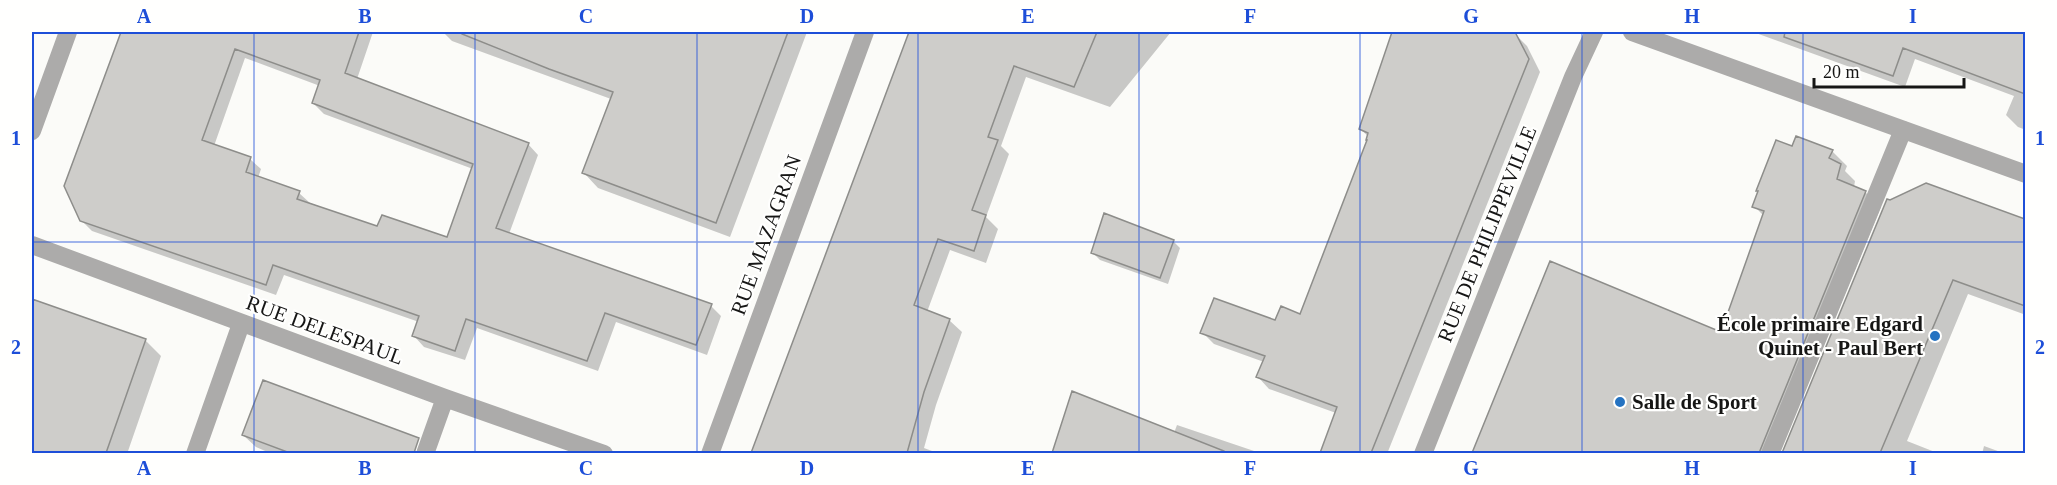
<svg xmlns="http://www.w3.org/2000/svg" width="2057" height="485" font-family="Georgia,serif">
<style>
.shadow{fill:#0003;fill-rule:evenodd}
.building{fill:#cecdca;stroke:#8d8d8a;stroke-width:1.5;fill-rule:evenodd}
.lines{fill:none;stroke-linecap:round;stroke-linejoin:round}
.pedestrian{stroke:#acabaa;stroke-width:18}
.minor{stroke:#acabaa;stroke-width:18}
.grid{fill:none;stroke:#1d4ed8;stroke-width:1.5;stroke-opacity:0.55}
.poi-dot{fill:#2472c1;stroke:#fffffe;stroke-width:2}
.labels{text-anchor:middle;stroke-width:4.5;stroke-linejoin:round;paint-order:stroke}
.street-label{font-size:21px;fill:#161615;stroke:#fffffe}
.poi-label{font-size:21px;font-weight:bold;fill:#161615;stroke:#fffffe;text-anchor:end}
.neatline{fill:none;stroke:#1d4ed8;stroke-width:2}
.grid-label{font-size:20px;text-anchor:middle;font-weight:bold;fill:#1d4ed8}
</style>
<rect width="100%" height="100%" fill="#fbfbf8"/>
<!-- shadow -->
<path class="shadow" d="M123,32H373L357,79L528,144L538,155L509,234L711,306L721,316L707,355L616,322L598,371L477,328L465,360L424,347L414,336L419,322L284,275L276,295L92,231L81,220L66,186ZM245,58L320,86L313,103L324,114L473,169L448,239L378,228L310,203L299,193L258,178L261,169L250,159L214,146Z
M443,32H807L730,237L598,188L584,173L611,99L452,41Z
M911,32H1171L1110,107L1026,77L1001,146L1009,154L986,217L998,229L986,263L950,250L927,312L949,320L962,332L936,405L924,448L940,454H764L758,440Z
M1394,32H1508L1515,34L1527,46L1540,72L1387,454H1322L1336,413L1269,389L1258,377L1264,362L1214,344L1202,332L1276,321L1300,316L1369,137L1360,129Z
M1753,32H2026V130L2018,127L2006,115L2014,96L1915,59L1905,87Z
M1793,148L1832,151L1847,166L1845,171L1855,181L1854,187L1865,192L1881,207L1779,454H1474L1551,263L1722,334L1764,216L1754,206Z
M1926,185L2026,221V315L1968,294L1907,441L1940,454H1784L1888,201Z
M1173,241L1180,248L1168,284L1100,260L1093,253Z
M32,300L145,340L161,356L127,454H32Z
M1073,393L1174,433L1177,425L1263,454H1054Z
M243,435L414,445L411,454H272L256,447Z
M1984,446L2006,454H1982Z"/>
<!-- building -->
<path class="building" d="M121,32H359L345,73L529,143L496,228L712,304L696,345L605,313L587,361L466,319L455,351L412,336L419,316L273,265L266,285L80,221L64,186ZM235,49L320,80L312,103L473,164L447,237L382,215L377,226L297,199L300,191L246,172L251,157L202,140Z
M462,32H788L716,223L582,173L613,92L549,69L462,34Z
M909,32H1097L1074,87L1014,66L988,137L998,140L972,210L986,215L974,251L938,239L914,305L950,319L924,392L907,453H751Z
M1392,32H1515L1529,59L1371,453H1320L1337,407L1256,377L1265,356L1200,333L1214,298L1275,320L1281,306L1300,314L1367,140H1366L1368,133L1359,129Z
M1785,32H2025V94L1903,48L1893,76L1784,37Z
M1796,136L1833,150L1829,158L1841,164L1837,179L1866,191L1759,453H1472L1550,261L1721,332L1764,211L1752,207L1758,191H1756L1776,140L1792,146Z
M1926,183L2025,219V306L1953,280L1880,453H1782L1887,199L1890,200Z
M1104,213L1174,240L1160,278L1091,253Z
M32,299L146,339L106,453H32Z
M263,380L419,438L414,453H290L242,435Z
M1072,391L1224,451V453H1052Z"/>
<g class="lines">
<!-- pedestrian -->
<path class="pedestrian" d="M1770,454L1903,130"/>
<!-- minor -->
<path class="minor" d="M1632,32L2026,174
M32,131L68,32
M32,245L445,398L604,454
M195,454L241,324
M425,454L445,398
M710,454L865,32
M1423,454L1573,77L1594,32"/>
</g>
<!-- grid -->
<path class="grid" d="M254,32V454M475,32V454M697,32V454M918,32V454M1139,32V454M1360,32V454M1582,32V454M1803,32V454M32,242H2026"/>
<!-- markers -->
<g class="poi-dot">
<circle cx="1935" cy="336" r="6"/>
<circle cx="1620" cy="402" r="6"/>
</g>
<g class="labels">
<!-- street labels -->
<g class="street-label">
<text transform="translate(1487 234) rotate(-68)" y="7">RUE DE PHILIPPEVILLE</text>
<text transform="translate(766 235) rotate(-70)" y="7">RUE MAZAGRAN</text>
<text transform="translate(325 330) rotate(20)" y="7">RUE DELESPAUL</text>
</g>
<!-- poi labels -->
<g class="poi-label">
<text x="1923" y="331">École primaire Edgard<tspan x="1923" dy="24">Quinet - Paul Bert</tspan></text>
<text x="1632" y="409" text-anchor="start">Salle de Sport</text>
</g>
</g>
<!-- border -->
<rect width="2057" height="485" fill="none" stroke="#fffffe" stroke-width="66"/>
<!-- scale -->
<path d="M1814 78v9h150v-9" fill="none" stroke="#161615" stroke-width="3"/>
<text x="1823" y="78" font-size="18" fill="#161615" stroke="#fffffe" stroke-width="4.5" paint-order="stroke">20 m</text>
<rect x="33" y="33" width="1991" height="419" class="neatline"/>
<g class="grid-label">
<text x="144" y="23">A</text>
<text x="365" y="23">B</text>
<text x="586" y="23">C</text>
<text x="807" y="23">D</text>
<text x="1028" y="23">E</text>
<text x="1250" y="23">F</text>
<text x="1471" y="23">G</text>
<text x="1692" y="23">H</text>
<text x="1913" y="23">I</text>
<text x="16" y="145">1</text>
<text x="2040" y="145">1</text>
<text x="16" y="354">2</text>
<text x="2040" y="354">2</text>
<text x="144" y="475">A</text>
<text x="365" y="475">B</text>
<text x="586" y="475">C</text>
<text x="807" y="475">D</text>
<text x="1028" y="475">E</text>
<text x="1250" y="475">F</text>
<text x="1471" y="475">G</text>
<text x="1692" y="475">H</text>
<text x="1913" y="475">I</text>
</g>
</svg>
